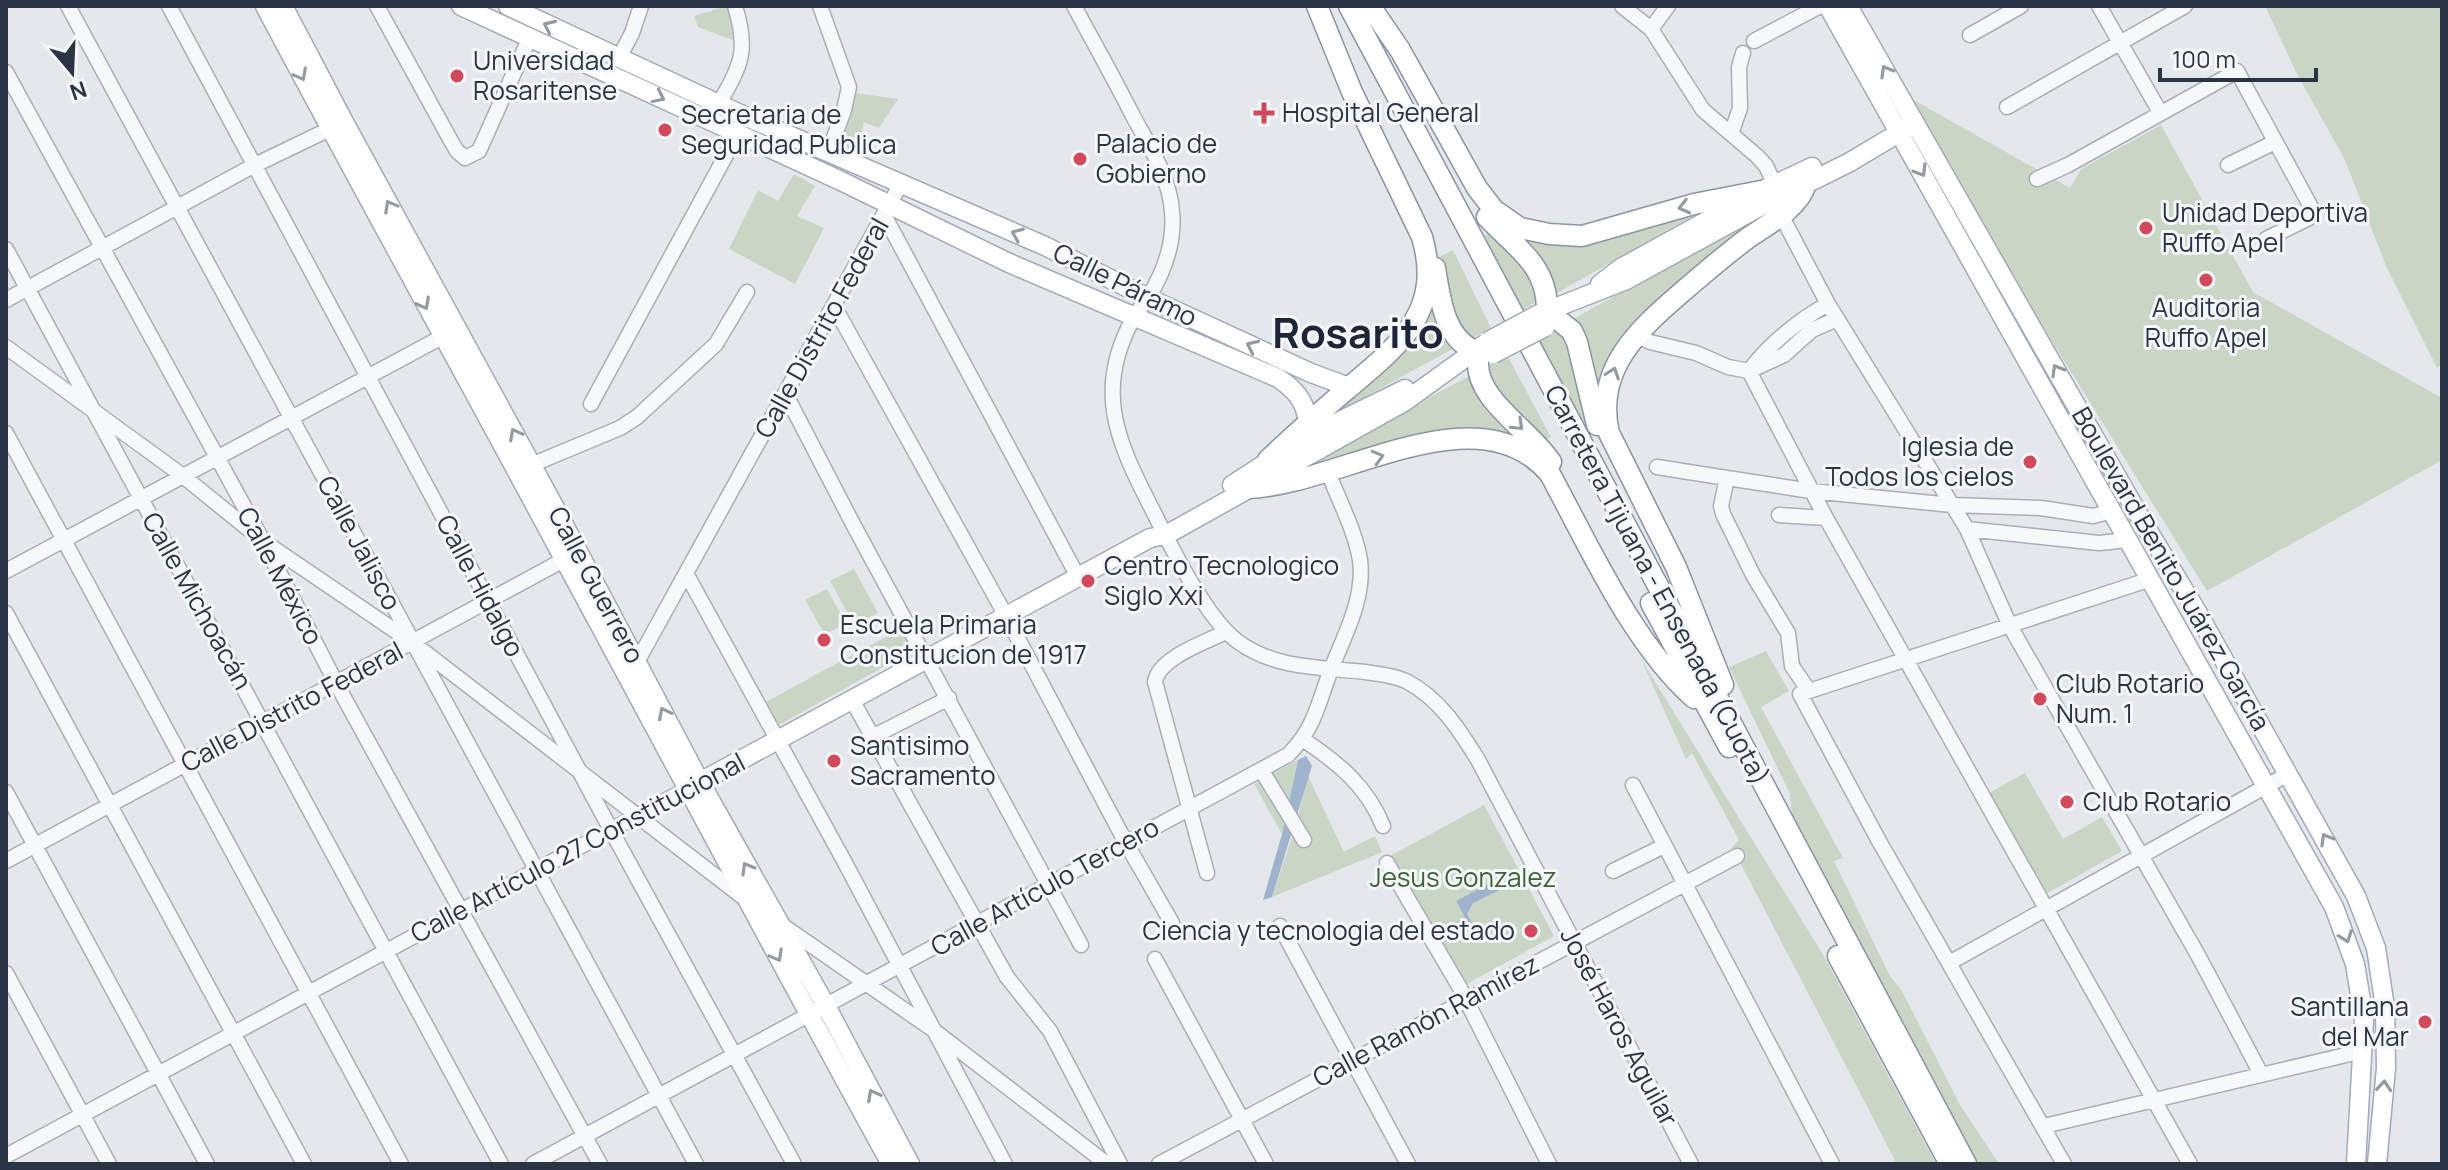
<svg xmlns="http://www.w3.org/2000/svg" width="2448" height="1170" font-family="Manrope,sans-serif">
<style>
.green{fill:#c9d6c5}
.water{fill:#9fb4cc}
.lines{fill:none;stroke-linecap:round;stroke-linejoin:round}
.minor-casing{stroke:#a9aeb7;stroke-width:17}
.major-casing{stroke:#a3abb8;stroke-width:21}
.highway-casing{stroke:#8b94a3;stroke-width:23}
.minor{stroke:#f7f8fa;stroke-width:14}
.major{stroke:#fff;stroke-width:18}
.highway{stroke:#fff;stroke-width:20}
.major-bridge-casing{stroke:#a3abb8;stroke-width:21;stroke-linecap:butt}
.major-bridge{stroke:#fff;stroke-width:18}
.oneway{stroke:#959aa2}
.poi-dot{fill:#d1495b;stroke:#f4f6f9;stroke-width:3}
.labels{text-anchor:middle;stroke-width:6;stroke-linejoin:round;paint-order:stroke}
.poi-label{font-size:26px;fill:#2b3445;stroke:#f4f6f9;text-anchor:start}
.street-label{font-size:26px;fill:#2b3445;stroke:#f4f6f9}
.park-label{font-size:26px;fill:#3f6138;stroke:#f4f6f9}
.town-label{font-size:42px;font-weight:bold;fill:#1d2536;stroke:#f4f6f9}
</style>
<rect width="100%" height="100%" fill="#e4e7ec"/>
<!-- green -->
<path class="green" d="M726,6L734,28L735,41L698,27L694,16Z
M2265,6H2442V365L2437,368L2386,266L2345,160L2298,76Z
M1896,90L2070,188L2081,169L2161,125L2253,292L2442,398V460L2207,591Z
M856,93L898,99L879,128L864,122L857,153L842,145Z
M794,174L815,186L797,216L824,228L795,284L729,249L758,190L778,201Z
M1787,201L1691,279L1600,394L1573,319Z
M1712,205L1557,293L1550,276L1513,232L1544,243L1588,244Z
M1491,232L1531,274L1538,301L1519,312L1479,238Z
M1453,250L1491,328L1474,337L1461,330L1444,290L1439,257Z
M1431,301L1456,347L1308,428Z
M1554,330L1566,336L1591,418L1582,422L1536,340Z
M1507,355L1551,437L1541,443L1512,415L1488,374L1490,364Z
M1473,374L1519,439L1496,431H1446L1273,480Z
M854,569L878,613L854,625L830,581Z
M827,589L846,623L825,635L805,600Z
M900,629L912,651L777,726L764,703Z
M1766,651L1789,691L1761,707L1843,858L1834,861L1890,976L1902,991L1960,1105L1999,1164H1972L1792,819L1790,794L1729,667Z
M1641,659L1822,953L1936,1164H1897L1732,847L1739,840L1692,753L1686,759Z
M1298,760L1282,834L1254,784Z
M2025,773L2063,839L2102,817L2122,851L2044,895L1987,794Z
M1308,776L1344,852L1375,836L1382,852L1272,897L1295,828Z
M1484,805L1554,936L1463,986L1390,856Z"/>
<!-- water -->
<path class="water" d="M1306,756L1312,766L1272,897L1263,900L1282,834L1298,760Z
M1501,877L1518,881L1473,903L1467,914L1474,926L1445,942L1439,932L1465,917L1456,901Z"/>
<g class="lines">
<defs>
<path id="minor" d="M68,6L696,1164
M169,6L611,830L794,1164
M377,6L451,141L457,151L465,158L479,151L530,37
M820,6L849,87L844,110L828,154
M1074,6C1094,43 1115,80 1134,118C1150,147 1170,178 1172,212C1175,243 1164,272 1148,298C1144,304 1138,310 1134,317C1094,388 1116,439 1150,505C1169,543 1205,617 1237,641C1274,669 1321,667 1365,672C1378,674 1393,675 1406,681C1439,698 1459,729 1478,760L1691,1164
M1622,6L1651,29L1703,110L1757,156L1766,166L1775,185
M2099,6L2160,112
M1651,29L1668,6
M1970,35L2021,6
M1754,41L1820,6
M619,58L632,33L641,6
M6,72L263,541L336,683L600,1164
M719,104C741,64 749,52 735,6
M2007,107L2185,6
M1731,134L1740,108L1739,67L1743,53
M2228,165L2275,142
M2037,179L2068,165L2237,71L2311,207L2309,218L2266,239
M884,215L1078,577
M1781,215L1828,304L1967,529L2010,626L2199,957L2261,1074
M6,249L501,1164
M6,300L253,166L340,124
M1828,304C1799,320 1769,344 1749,371L1826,518L2190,1164
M834,306L1006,616L1126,843L1172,923
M1635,335L1650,342L1696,353L1728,367L1749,371L1784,355L1812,330L1837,319
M6,347L183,476L263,541L413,643L744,898
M786,395L854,526L1081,945
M591,404L738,133
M6,433L401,1164
M531,465L620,428L637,417L716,344L747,292
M1657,467L1727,478
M1779,515L1826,518
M1967,529L2099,543L2128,540
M6,571L442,337
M687,575L843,859L1005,1164
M6,613L304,1164
M637,662L900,185
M1809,691L1792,666L1788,633L1753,575L1723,514L1721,506L1727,478L1811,491L1952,505L2041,508L2093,516L2113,511
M852,700L1007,977L1050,1031L1120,1164
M872,737L949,698
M1304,740C1338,763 1367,786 1383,826
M1262,771L1304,840
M1633,785L1832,1164
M6,792L207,1164
M6,861L571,556
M1387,863L1460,988L1549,1164
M1613,871L1664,846
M1207,873L1155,682C1158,658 1206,642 1226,632
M782,925L932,1029L1107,1164
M1280,926L1408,1164
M1155,959L1266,1164
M1949,963L2288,774
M6,973L109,1164
M2044,1126L2363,1051
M6,1156L687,789
M533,1164L1288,755C1316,727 1318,702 1332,667C1345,634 1365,598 1360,560C1355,530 1339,501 1328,472
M1159,1164L1737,856
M2064,1164L1879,841L1800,694L2151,579"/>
<path id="major" d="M265,6C363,191 465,374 564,559C673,760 780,963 891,1164
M283,6L344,122L554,506L700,782L826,1006L910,1164
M461,6L841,181L1009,263L1278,378C1296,390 1305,401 1308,422
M508,6L740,114L1045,246L1148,298L1311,373L1349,387
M1828,6L2334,907L2355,964L2364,1019L2356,1164
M1848,6L2141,519L2196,610L2356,896L2376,948L2385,1007L2386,1068L2377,1164
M1600,284L1621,268L1761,191L1812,167
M1537,315L1626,280L1754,210L1850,162L1907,128
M1232,485L1301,440L1405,389
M689,788L1150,538L1166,535L1404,402L1483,345"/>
<path id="highway" d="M1349,6L1966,1164
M1370,6L1400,50L1477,188L1494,210L1520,228L1549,234L1582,236L1694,204L1761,191
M1487,217C1516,248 1548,265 1547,311
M1435,268C1440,298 1444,336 1473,350
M1557,319L1572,331L1577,342L1597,425
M1478,362C1476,400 1531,431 1551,462
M1268,460C1293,436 1319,413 1346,390C1398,346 1444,312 1422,237L1352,92L1317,6
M1248,488C1340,485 1478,388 1550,474C1589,546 1633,644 1694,698
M1651,603L1729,747
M1723,685L1676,567L1609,433C1594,370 1638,330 1681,293C1703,274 1725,255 1748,238C1768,224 1798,209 1806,184
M1838,956L1950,1164"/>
</defs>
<!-- minor casing -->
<use href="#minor" class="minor-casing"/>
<!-- major casing -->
<use href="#major" class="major-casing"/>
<!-- highway casing -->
<use href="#highway" class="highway-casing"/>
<!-- minor -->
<use href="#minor" class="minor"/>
<!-- major -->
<use href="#major" class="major"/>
<!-- highway -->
<use href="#highway" class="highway"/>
<defs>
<path id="major-bridge" d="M1487,342L1537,315
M1493,354L1545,327"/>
</defs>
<!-- major-bridge casing -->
<use href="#major-bridge" class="major-bridge-casing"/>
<!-- major-bridge -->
<use href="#major-bridge" class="major-bridge"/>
</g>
<!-- one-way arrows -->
<defs><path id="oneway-chevron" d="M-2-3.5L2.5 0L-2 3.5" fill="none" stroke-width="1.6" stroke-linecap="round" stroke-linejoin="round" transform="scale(2)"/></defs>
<g class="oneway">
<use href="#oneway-chevron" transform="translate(549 26) rotate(-155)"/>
<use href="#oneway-chevron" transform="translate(1886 71) rotate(-120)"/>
<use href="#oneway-chevron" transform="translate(301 75) rotate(62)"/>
<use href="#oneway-chevron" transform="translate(659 97) rotate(26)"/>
<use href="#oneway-chevron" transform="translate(1921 171) rotate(59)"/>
<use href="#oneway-chevron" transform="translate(390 206) rotate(-119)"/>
<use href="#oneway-chevron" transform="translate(1684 207) rotate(166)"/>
<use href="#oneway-chevron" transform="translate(1017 234) rotate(-157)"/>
<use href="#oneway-chevron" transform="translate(424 304) rotate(62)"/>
<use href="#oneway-chevron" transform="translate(1252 346) rotate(-155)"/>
<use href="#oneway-chevron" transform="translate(2057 370) rotate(-120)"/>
<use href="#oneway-chevron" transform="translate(1613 373) rotate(-71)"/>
<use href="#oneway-chevron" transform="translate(1518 425) rotate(44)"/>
<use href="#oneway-chevron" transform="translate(515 434) rotate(-118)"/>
<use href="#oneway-chevron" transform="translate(1378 457) rotate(-16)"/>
<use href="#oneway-chevron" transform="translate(664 713) rotate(-117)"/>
<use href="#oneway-chevron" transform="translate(2326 839) rotate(-120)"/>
<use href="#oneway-chevron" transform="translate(747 868) rotate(-120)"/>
<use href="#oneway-chevron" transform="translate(2346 937) rotate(70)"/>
<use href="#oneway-chevron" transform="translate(777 956) rotate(61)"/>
<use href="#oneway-chevron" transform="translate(2384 1086) rotate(-85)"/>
<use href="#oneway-chevron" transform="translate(873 1095) rotate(-118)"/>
</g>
<!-- markers -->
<g class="poi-dot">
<circle cx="457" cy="76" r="8"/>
<path d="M1260 101h8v8h8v8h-8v8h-8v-8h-8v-8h8z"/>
<circle cx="665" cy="130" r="8"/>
<circle cx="1080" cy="159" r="8"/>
<circle cx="2146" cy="228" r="8"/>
<circle cx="2206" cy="280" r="8"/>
<circle cx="2030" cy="462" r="8"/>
<circle cx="1088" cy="581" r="8"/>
<circle cx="824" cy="640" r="8"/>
<circle cx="2040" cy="699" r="8"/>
<circle cx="834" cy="761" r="8"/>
<circle cx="2067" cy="802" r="8"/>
<circle cx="1531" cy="931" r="8"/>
<circle cx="2425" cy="1022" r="8"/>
</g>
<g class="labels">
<!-- poi labels -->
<g class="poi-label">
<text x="473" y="70">Universidad<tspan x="473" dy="30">Rosaritense</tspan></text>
<text x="1282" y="122">Hospital General</text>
<text x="681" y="124">Secretaria de<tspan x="681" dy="30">Seguridad Publica</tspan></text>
<text x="1096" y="153">Palacio de<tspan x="1096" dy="30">Gobierno</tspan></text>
<text x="2162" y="222">Unidad Deportiva<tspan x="2162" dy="30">Ruffo Apel</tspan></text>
<text x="2206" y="317" text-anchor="middle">Auditoria<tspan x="2206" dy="30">Ruffo Apel</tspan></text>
<text x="2014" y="456" text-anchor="end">Iglesia de<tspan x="2014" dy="30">Todos los cielos</tspan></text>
<text x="1104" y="575">Centro Tecnologico<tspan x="1104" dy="30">Siglo Xxi</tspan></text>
<text x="840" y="634">Escuela Primaria<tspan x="840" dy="30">Constitucion de 1917</tspan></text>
<text x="2056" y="693">Club Rotario<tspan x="2056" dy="30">Num. 1</tspan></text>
<text x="850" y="755">Santisimo<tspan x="850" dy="30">Sacramento</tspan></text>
<text x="2083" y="811">Club Rotario</text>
<text x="1515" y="940" text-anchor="end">Ciencia y tecnologia del estado</text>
<text x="2409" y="1016" text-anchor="end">Santillana<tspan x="2409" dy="30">del Mar</tspan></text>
</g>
<!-- street labels -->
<g class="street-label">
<text transform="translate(1125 285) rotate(26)" y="9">Calle Páramo</text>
<text transform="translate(822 328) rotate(-61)" y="9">Calle Distrito Federal</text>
<text transform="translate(359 543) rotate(62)" y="9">Calle Jalisco</text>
<text transform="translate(2171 569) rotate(60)" y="9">Boulevard Benito Juárez García</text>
<text transform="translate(280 576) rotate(62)" y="9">Calle México</text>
<text transform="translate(596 585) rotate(62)" y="9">Calle Guerrero</text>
<text transform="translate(1657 585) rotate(62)" y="9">Carretera Tijuana - Ensenada (Cuota)</text>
<text transform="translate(480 586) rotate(62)" y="9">Calle Hidalgo</text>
<text transform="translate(197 601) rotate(61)" y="9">Calle Michoacán</text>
<text transform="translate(292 707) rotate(-28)" y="9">Calle Distrito Federal</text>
<text transform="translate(578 848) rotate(-28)" y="9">Calle Artículo 27 Constitucional</text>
<text transform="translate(1045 887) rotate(-29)" y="9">Calle Artículo Tercero</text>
<text transform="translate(1426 1021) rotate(-28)" y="9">Calle Ramón Ramírez</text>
<text transform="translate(1619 1027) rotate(62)" y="9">José Haros Aguilar</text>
</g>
<!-- park labels -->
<g class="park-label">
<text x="1463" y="887">Jesus Gonzalez</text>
</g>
<!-- town labels -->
<g class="town-label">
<text x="1358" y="348">Rosarito</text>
</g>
</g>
<!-- border -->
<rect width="2448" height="1170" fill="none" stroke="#2b3445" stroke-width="16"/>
<!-- north arrow -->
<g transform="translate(72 72) rotate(161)" stroke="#f4f6f9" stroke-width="6" paint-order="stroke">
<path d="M0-6L14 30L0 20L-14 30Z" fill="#2b3445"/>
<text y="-12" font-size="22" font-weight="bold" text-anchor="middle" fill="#2b3445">N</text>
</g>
<!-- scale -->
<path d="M2160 68v12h156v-12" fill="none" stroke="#2b3445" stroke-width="4"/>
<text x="2172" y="68" font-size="24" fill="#2b3445" stroke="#f4f6f9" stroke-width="6" paint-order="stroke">100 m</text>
</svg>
